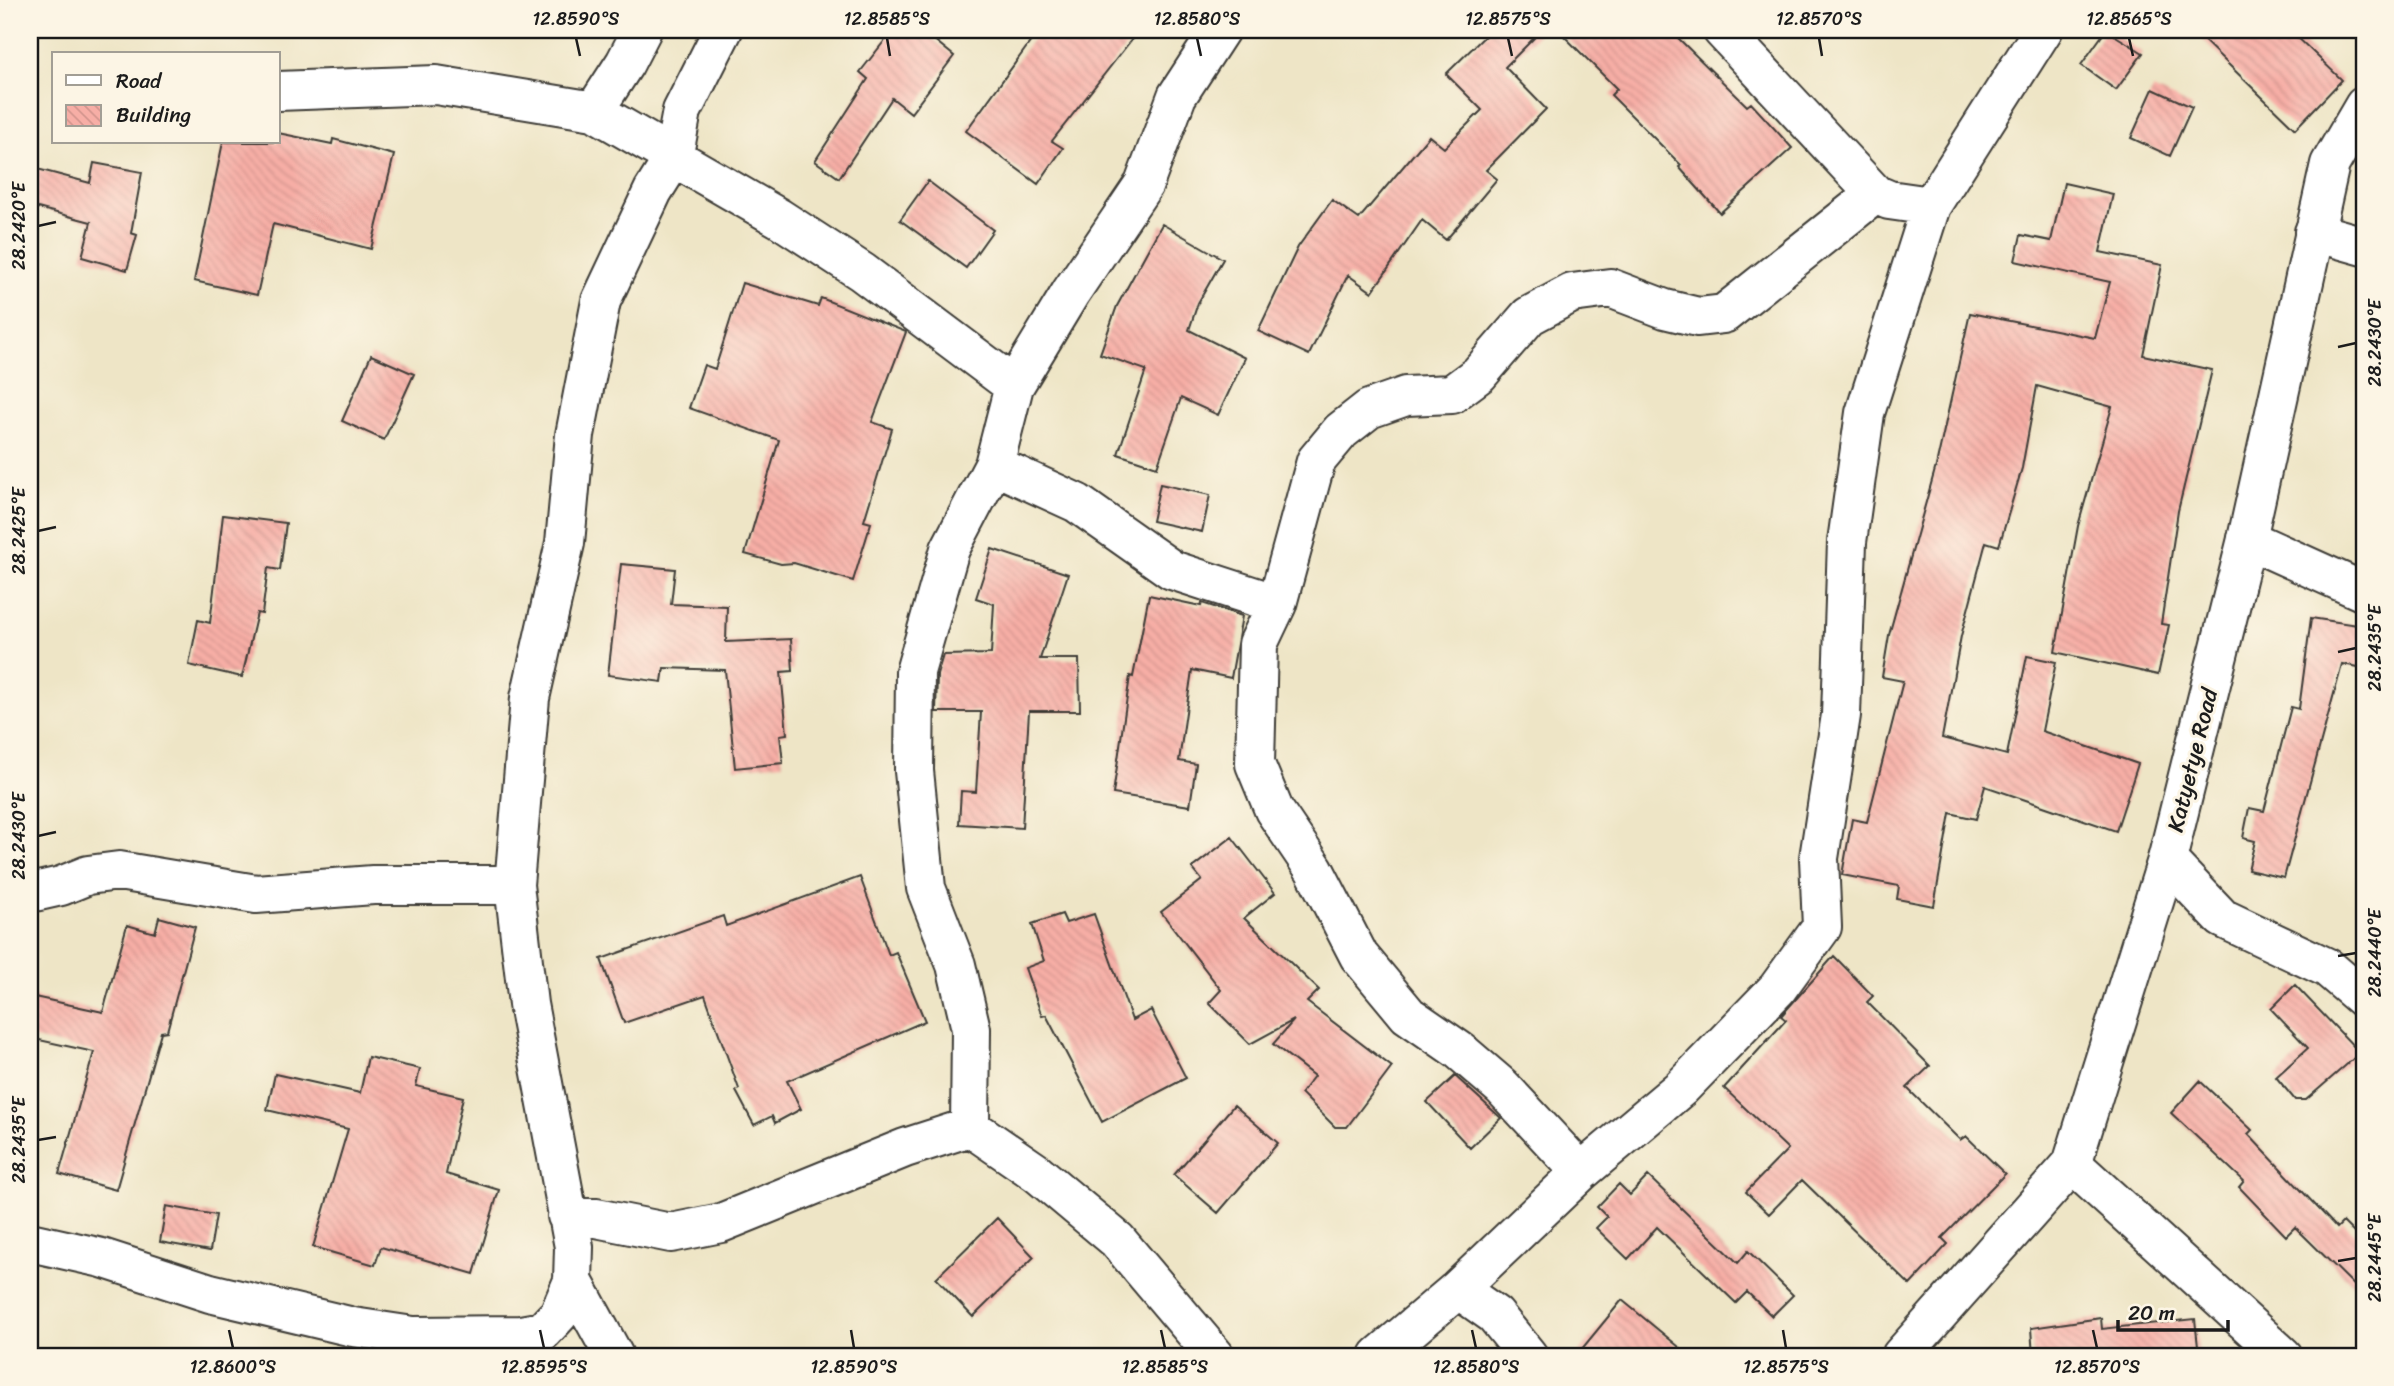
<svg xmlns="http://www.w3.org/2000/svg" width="2394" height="1386" font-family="Sriracha,sans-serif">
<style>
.building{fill:url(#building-back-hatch)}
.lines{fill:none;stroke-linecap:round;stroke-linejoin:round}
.minor-casing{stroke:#3c3a36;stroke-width:42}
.tertiary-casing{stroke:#3c3a36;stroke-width:42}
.minor{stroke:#fff;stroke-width:38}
.tertiary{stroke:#fff;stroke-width:38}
.ticks{fill:none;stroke:#1c1c1c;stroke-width:2.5}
.labels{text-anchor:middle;stroke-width:6;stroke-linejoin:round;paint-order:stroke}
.street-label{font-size:23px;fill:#1c1c1c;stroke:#fcf5e5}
.neatline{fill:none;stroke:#1c1c1c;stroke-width:2.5}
.ticks-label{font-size:18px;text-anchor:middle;fill:#1c1c1c}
</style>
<defs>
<pattern id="building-back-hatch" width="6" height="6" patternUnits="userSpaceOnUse" patternTransform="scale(1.75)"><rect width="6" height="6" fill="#f7aea6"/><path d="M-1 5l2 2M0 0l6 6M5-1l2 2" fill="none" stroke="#d3958e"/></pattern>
</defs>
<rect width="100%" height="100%" fill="#fcf5e5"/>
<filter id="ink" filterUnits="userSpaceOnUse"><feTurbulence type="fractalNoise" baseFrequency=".0143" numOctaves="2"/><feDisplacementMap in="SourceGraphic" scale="14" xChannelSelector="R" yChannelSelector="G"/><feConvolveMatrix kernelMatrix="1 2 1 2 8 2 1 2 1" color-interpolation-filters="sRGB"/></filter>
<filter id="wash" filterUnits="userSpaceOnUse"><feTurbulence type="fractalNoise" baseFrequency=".00686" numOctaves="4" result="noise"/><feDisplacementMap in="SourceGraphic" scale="28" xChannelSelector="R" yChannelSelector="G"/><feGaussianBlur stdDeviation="1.57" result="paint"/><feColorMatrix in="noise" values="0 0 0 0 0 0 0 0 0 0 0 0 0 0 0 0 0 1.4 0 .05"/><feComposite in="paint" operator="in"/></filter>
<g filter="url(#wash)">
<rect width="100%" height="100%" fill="#eee5c6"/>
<g id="blocks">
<!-- building -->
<path class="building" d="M893,30H922L954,56L911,113L892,98L839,178L815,161L868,79L860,72Z
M1039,30H1139L1052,141L1063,148L1038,184L966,131Z
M1491,30H1542L1505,67L1546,109L1486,170L1497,179L1446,240L1422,220L1372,292L1348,275L1309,355L1258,331L1298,247L1332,200L1359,219L1429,136L1444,148L1482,110L1446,74Z
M1558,30H1670L1747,106L1751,103L1792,148L1720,213L1679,167L1681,165L1611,95L1617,89Z
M2106,30L2143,53L2116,90L2081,65Z
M2193,30H2290L2342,80L2295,129Z
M2153,89L2192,107L2170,156L2131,138Z
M278,133L332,144L333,139L394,155L371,249L273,224L257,295L194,281L223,142H278Z
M94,163L142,172L131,233L137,235L127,270L82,257L91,222L30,206V167L90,183Z
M928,181L993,230L966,268L900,220Z
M2064,183L2113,194L2100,252L2162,265L2143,355L2212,370L2178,511L2161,624L2169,625L2158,675L2055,652L2078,526L2112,407L2037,386L2022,468L1999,546L1986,542L1961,636L1942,738L2007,755L2027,656L2056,662L2042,731L2138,764L2116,831L1985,786L1976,819L1950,813L1934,906L1897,899L1899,886L1842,875L1852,819L1867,822L1903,681L1882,677L1889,635L1936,466L1970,313L2095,338L2110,282L2015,261L2021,235L2051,241Z
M1162,224L1223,259L1198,303L1189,330L1245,358L1218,415L1181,398L1157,467L1118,454L1146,370L1100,354L1117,306Z
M742,283L818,306L821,298L906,332L872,422L892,429L864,521L871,523L853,581L794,563L781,564L745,554L779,440L689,408L704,365L715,369Z
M371,355L414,374L384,440L342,421Z
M1160,484L1210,495L1202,532L1152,521Z
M223,515L286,523L280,570L268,568L262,614L257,613L242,677L189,665L198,620L210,623Z
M992,549L1068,574L1040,659H1079L1080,711H1029L1022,828L959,824L961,791L976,792L981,712H936L937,675L943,655L991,654L994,604L976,598Z
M621,564L675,569L671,604L727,606L726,642L791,639L793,671L781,672L787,734L780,735L783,763L735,768L725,670L664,668L662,682L608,675Z
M1149,595L1201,606L1202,603L1242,616L1231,678L1192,670L1179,761L1196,764L1190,806L1113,794L1130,676L1133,677Z
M2311,618L2364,626V668L2342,664L2284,878L2248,870L2255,841L2243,838L2249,808L2264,811L2291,707L2299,709Z
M1232,837L1275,893L1244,918L1319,990L1307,1002L1392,1067L1347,1127H1335L1301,1093L1314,1076L1273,1044L1294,1020L1250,1044L1209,1003L1221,990L1161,912L1202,880L1192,868Z
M860,877L889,955L896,952L925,1021L787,1081L801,1109L775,1123L772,1116L754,1125L736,1091L739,1089L705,995L624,1023L601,959L723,916L726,926Z
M1062,914L1066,923L1094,914L1132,1020L1151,1010L1186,1078L1102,1122L1046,1015L1042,1016L1025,968L1044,961L1032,924Z
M159,917L195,927L167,1031L161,1032L116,1190L59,1174L94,1052L30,1038V996L103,1012L127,925L155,933Z
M1834,956L1873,996L1867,1002L1930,1066L1907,1088L1960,1140L1966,1136L2005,1174L1942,1238L1948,1244L1910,1285L1802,1180L1769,1214L1746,1192L1788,1149L1724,1088L1786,1020L1781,1016Z
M2295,985L2360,1053L2306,1100H2295L2276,1077L2308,1048L2271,1009Z
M368,1057L420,1069L416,1086L463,1097L446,1174L499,1190L474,1274L381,1247L375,1265L313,1247L348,1129L267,1110L275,1074L360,1093Z
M1455,1076L1501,1118L1470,1148L1427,1102Z
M2200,1081L2252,1130L2248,1134L2337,1228L2343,1222L2364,1243V1295L2295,1227L2286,1236L2239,1187L2244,1181L2171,1113Z
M1234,1105L1278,1143L1218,1213L1174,1175Z
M1648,1176L1738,1263L1748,1251L1793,1295L1772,1316L1747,1292L1736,1303L1657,1227L1628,1259L1596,1228L1607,1217L1597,1207L1619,1184L1630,1195Z
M166,1206L216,1215L210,1251L160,1242Z
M997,1218L1034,1257L973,1317L936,1278Z
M1622,1300L1690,1356H1576Z
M2101,1318L2102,1329L2195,1319L2199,1356H2033L2031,1328Z"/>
</g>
</g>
<g filter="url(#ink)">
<use href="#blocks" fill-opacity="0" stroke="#3c3a36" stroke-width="2"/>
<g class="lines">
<defs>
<path id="minor" d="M1722,30L1875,194
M278,91L436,85L594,111L779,218L862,272L1014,386
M594,111L625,63L642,30
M2314,232L2364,246
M994,465L1077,503L1172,570L1277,604
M2247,539L2364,592
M2167,860L2222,918L2328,968L2364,999
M30,893L61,886L88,875L119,871L256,894L373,885H514
M970,1127L971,1029L956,965L926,888L914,771L915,672L950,549L994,465L1014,386L1071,292L1144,184L1177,96L1220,30
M970,1127L1037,1173L1117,1240L1215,1356
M2072,1164L2283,1356
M1581,1172L1502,1087L1460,1051L1408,1015L1359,956L1314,869L1274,810L1255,764L1258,644L1277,604L1316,461L1341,431L1369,409L1406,396L1452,394L1479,374L1529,316L1572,293L1610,288L1665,309L1698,317L1724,314L1875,194L1889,200L1931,206
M567,1216L596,1218L671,1233L721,1223L905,1148L970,1127
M30,1242L102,1258L210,1293L353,1327L413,1336L521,1335L543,1331L559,1314L573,1281L574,1247L528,1004L514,885L530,698L565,543L575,435L601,301L653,191L673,159L682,111L723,30
M573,1281L614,1356
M1458,1289L1495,1315L1528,1356
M1379,1356L1458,1289L1581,1172L1681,1088L1777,989L1822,927L1819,858L1841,715L1847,542L1865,413L1931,206L2043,30"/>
<path id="tertiary" d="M1901,1356L2072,1164L2167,860L2247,539L2330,164L2364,106"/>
</defs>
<!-- minor casing -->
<use href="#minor" class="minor-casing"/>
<!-- tertiary casing -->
<use href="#tertiary" class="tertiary-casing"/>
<!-- minor -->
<use href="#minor" class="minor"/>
<!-- tertiary -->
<use href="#tertiary" class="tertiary"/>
</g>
</g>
<!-- ticks -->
<path class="ticks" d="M576,38L580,56M887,38L890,56M1197,38L1201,56M1508,38L1512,56M1819,38L1822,56M2129,38L2133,56M38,226L56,222M2338,347L2356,343M38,531L56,527M2338,652L2356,648M38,836L56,832M2338,956L2356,953M38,1140L56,1137M2338,1261L2356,1258M229,1330L233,1348M540,1330L544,1348M851,1330L854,1348M1161,1330L1165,1348M1472,1330L1476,1348M1783,1330L1786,1348M2093,1330L2097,1348"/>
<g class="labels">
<!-- street labels -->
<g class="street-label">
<text transform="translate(2192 760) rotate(-76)" y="8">Katyetye Road</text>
</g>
</g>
<!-- margin -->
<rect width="2394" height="1386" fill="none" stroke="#fcf5e5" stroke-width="77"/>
<!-- legend -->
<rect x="52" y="52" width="228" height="91" fill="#fcf5e5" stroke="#a29e95" stroke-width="2"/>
<rect x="66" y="75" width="35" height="10" fill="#ffffff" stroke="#a29e95" stroke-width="2"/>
<text x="116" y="88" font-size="21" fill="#1c1c1c">Road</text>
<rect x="66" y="105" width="35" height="21" fill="url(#building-back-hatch)" stroke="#a29e95" stroke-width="2"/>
<text x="116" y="122" font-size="21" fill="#1c1c1c">Building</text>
<!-- scale -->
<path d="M2118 1320v10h110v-10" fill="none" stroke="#1c1c1c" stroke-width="3.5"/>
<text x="2128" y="1320" font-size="21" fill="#1c1c1c" stroke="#fcf5e5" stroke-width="5" paint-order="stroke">20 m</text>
<rect x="38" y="38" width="2318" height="1310" class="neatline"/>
<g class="ticks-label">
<text x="576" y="25">12.8590°S</text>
<text x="887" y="25">12.8585°S</text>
<text x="1197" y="25">12.8580°S</text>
<text x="1508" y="25">12.8575°S</text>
<text x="1819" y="25">12.8570°S</text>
<text x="2129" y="25">12.8565°S</text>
<text transform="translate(19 226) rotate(-90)" y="6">28.2420°E</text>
<text transform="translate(2375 343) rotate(-90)" y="6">28.2430°E</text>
<text transform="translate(19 531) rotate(-90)" y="6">28.2425°E</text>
<text transform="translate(2375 648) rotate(-90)" y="6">28.2435°E</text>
<text transform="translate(19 836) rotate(-90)" y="6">28.2430°E</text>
<text transform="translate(2375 953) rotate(-90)" y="6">28.2440°E</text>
<text transform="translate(19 1140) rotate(-90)" y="6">28.2435°E</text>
<text transform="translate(2375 1258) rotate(-90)" y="6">28.2445°E</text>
<text x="233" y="1373">12.8600°S</text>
<text x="544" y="1373">12.8595°S</text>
<text x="854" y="1373">12.8590°S</text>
<text x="1165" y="1373">12.8585°S</text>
<text x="1476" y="1373">12.8580°S</text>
<text x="1786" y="1373">12.8575°S</text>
<text x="2097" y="1373">12.8570°S</text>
</g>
</svg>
